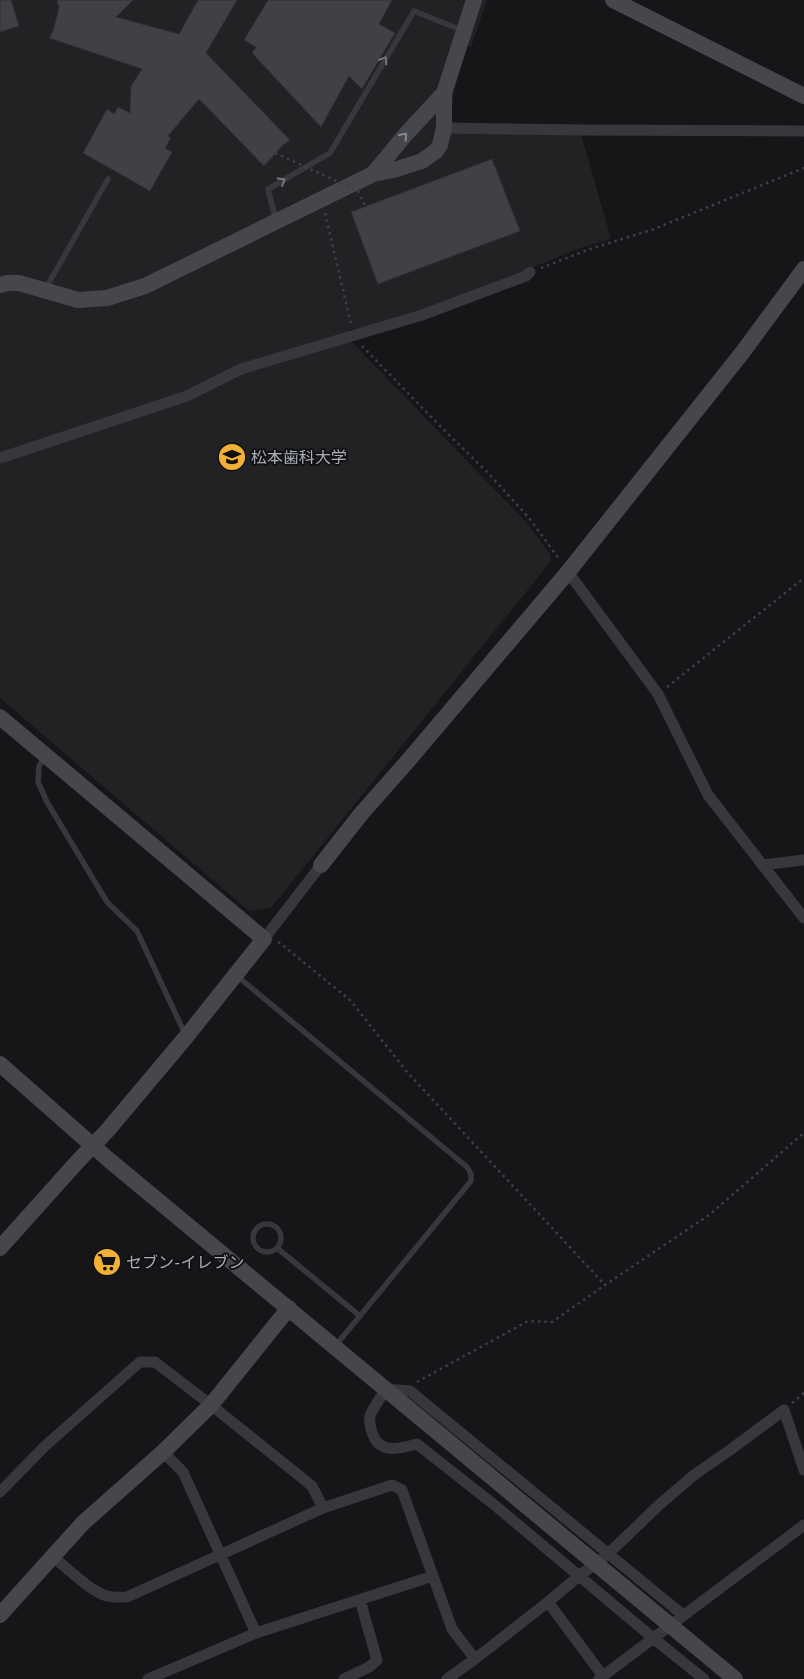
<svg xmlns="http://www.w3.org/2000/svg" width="804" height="1679" font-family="'Varela Round','Noto Sans JP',sans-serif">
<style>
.built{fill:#222225}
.building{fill:#404145;stroke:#303034}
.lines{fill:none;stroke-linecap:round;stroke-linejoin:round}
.path{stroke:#3d3f44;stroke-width:2.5;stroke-dasharray:2.5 4;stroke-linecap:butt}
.lane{stroke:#37383d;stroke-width:5.5}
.street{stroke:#37383d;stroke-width:11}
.secondary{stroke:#45474d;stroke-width:16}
.path-bridge{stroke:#3d3f44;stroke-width:2.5;stroke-dasharray:2.5 4;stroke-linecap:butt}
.secondary-bridge{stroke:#45474d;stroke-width:16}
.oneway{stroke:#757881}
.oneway2{stroke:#858993}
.labels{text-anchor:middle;stroke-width:4;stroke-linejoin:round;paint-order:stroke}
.poi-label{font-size:16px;fill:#a8adb8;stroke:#111113;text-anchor:start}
</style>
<rect width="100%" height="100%" fill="#161618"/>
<!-- built -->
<path class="built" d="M0,0H487L471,47L467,46L454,92L451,120L457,124L581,134L611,239L580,248L488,286L360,331L356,328L347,331L352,342L526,522L550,554L551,561L271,908L249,911L0,698Z"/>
<!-- building -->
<path class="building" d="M0,0H11L19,26L0,32Z
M57,0H133L116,17L179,34L198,0H237L206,53L290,140L284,144L264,166L199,99L168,136L171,138L165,148L172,152L150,191L83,153L107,109L114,114L118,107L130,113L131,86L142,69L49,38L53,31L59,8Z
M268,0H392L379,24L395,33L362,89L349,76L321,127L252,53L256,47L244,40Z
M492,159L520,231L378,284L351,212Z"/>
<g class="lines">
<!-- path -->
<path class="path" d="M325,213L351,324
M541,268L593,248L654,229L804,168
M362,346L442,428L490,475L529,518L560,560
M667,687L804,578
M278,942L280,943L351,1001L407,1072L605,1285
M417,1382L528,1321L552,1322L605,1285L709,1215L804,1133
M792,1403L804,1393"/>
<!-- lane -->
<path class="lane" d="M276,221L268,189L330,153L414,11L461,30
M46,288L108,179
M45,757L39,766L38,782L47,802L107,902L137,931L185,1034
M237,976L467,1167L471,1174V1181L336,1345
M253 1238a14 14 0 1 1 28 0a14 14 0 1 1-28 0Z
M277,1248L360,1316"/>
<!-- street -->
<path class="street" d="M444,128L584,130L804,131
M0,458L187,396L241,369L422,315L526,276L530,272
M568,572L658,694L708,795L804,918
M762,865L804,860
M264,939L321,865
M163,1452L183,1472L256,1633
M0,1492L45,1446L140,1362H155L211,1405L312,1486L323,1508
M52,1556C66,1567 91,1592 107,1596C114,1598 120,1597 127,1597L323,1508L392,1485L402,1490L452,1629L475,1659
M548,1602L603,1676
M683,1615L410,1391L386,1389C381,1398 373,1407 370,1416C369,1422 371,1430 373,1435C381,1455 401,1448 417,1444L497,1507L653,1638L704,1679
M148,1679L256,1633L433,1576
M344,1679L369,1667L377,1660L360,1600
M447,1679L475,1659L548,1602L579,1576L608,1554L659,1505L694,1475L730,1450L784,1410L804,1470
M599,1679L804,1525"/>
<!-- secondary -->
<path class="secondary" d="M613,0L804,96
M373,174L406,134L444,93
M0,285L7,283H19L78,300L107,298L145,286L373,174L394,170L422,161L436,151L440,145L444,128V93L474,0
M0,717L264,939L186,1037L107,1131L78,1161L0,1248
M321,865L361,814L407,762L568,572L742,353L804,269
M0,1064L109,1160L583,1553
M0,1615L83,1523L163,1452L211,1405L289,1308"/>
<!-- path-bridge -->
<path class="path-bridge" d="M275,153L358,191L365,206"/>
<!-- secondary-bridge -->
<path class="secondary-bridge" d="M583,1553L735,1679"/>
</g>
<!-- one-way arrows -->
<defs><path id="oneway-chevron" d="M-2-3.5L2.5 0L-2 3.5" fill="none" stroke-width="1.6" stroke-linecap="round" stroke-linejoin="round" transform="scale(1.25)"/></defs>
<g class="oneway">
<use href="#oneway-chevron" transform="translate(384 60) rotate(-59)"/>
<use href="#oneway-chevron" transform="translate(282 181) rotate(-30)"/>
</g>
<use class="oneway2" href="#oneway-chevron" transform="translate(404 136) rotate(-49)"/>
<!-- icons -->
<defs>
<symbol id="university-disc" viewBox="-11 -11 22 22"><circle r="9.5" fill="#f2b134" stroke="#111113"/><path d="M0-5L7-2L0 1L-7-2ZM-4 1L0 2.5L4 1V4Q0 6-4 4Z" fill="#111"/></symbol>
<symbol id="supermarket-disc" viewBox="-11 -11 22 22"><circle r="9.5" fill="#f2b134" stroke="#111113"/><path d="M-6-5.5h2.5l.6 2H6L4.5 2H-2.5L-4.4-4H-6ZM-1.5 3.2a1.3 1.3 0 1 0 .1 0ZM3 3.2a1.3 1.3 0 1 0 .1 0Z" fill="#111"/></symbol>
</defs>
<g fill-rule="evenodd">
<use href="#university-disc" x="216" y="441" width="32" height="32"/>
<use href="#supermarket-disc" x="91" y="1246" width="32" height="32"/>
</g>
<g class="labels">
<!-- poi labels -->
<g class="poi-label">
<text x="251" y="463">松本歯科大学</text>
<text x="126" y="1268">セブン-イレブン</text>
</g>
</g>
</svg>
